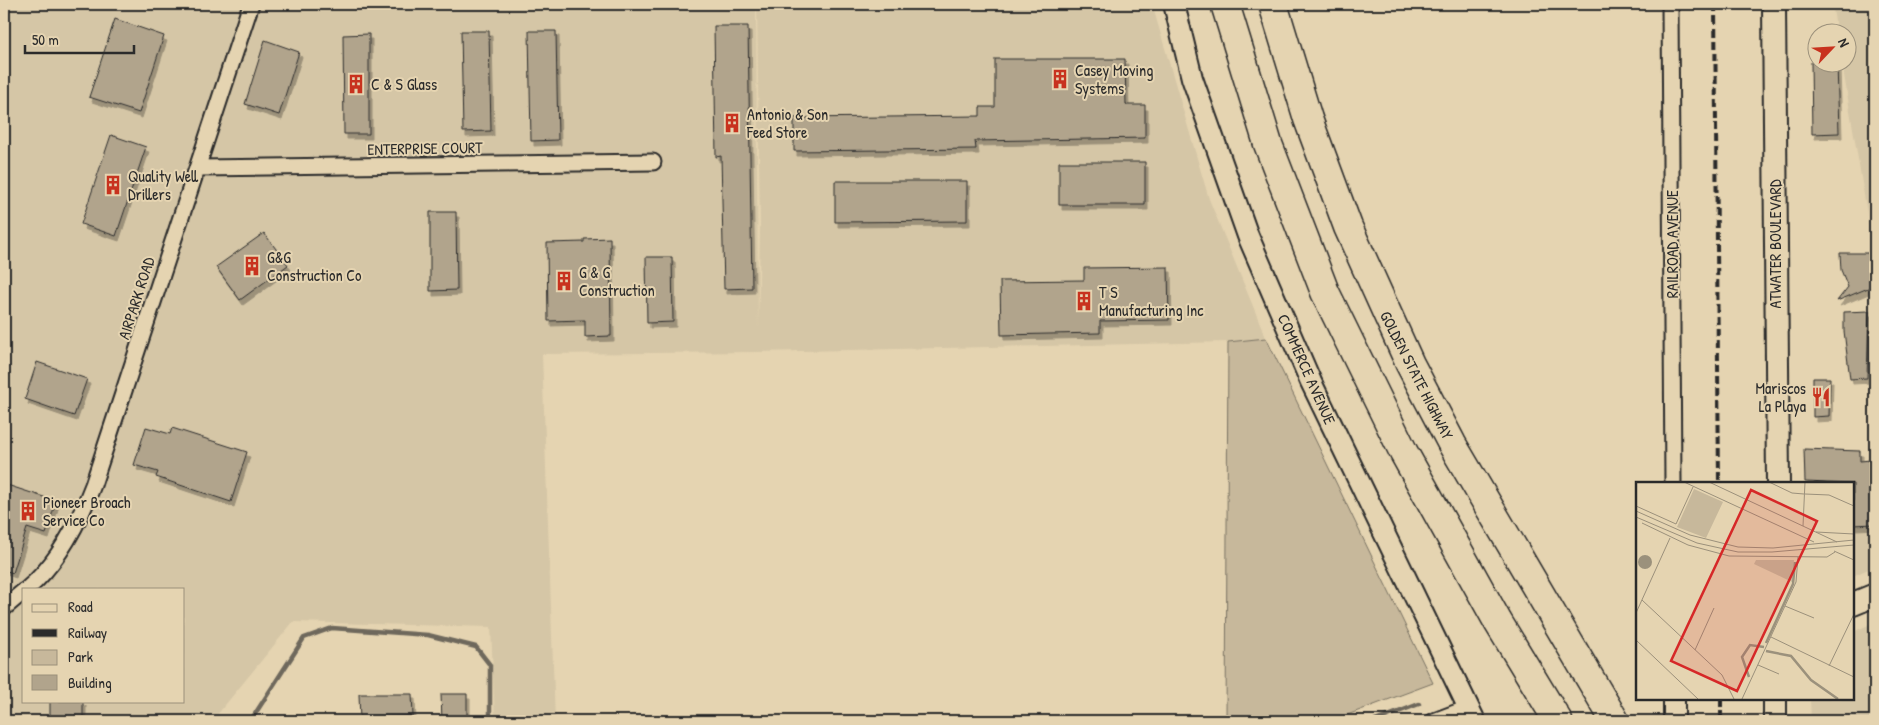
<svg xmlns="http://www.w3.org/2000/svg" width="1879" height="725" font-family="'Patrick Hand',sans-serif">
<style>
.built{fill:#d5c6a6;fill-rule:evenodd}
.green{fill:#c7b89b;stroke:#797263}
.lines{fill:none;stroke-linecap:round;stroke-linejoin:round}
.stream{stroke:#6e685c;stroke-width:4.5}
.building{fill:#b1a48c;stroke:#2b2b2b;filter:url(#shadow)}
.minor-casing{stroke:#2b2b2b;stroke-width:19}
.tertiary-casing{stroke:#2b2b2b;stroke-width:24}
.secondary-casing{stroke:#2b2b2b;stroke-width:26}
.motorway-casing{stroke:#2b2b2b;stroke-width:31}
.minor{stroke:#e5d4b1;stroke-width:15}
.tertiary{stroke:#e5d4b1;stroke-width:20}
.secondary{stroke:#e5d4b1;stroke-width:22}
.motorway{stroke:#e5d4b1;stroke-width:28}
.rail{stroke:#2b2b2b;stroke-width:4;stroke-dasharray:8 4;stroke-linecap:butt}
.labels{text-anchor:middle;stroke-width:4;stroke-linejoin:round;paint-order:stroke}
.poi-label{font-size:16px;fill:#2b2b2b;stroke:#e5d4b1;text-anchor:start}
.street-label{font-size:16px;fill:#2b2b2b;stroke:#e5d4b1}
.inset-river{fill:none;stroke:#9b917c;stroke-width:2.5}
.inset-road{fill:none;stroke:#9b907b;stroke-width:1}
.view{fill:#d62828;fill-opacity:0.15;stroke:#d62828;stroke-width:2.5}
.inset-edge{fill:none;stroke:#2b2b2b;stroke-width:2.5}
</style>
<defs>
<filter id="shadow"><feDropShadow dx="3" dy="5" stdDeviation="0" flood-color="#0004"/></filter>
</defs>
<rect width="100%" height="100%" fill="#e5d4b1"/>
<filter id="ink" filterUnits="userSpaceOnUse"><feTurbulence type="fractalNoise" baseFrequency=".02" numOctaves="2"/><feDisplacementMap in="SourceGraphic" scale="10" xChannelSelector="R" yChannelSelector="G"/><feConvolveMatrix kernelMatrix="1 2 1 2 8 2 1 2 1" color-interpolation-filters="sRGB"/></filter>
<g filter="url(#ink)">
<!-- built -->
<path class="built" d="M4,4H756L758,327L760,230L757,4H1152L1209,199L1266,338L1228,342L757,352L542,354L555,721H495L491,627L293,622L212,721H4ZM24,589H184V701H24Z
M1832,4H1875V243H1872L1842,63L1846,62V32H1837Z
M1875,490V566L1853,576V491Z
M1875,622V721H1811L1810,699H1853V632Z"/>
<!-- green -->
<path class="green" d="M1266,338L1433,683L1331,721H1226L1228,342Z"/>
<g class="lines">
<!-- stream -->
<path class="stream" d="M247,721L253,717L304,638L332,628L428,635L476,647L490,665V721
M1375,721L1419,704"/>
</g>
<!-- building -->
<path class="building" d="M115,19L164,36L139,113L89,97Z
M714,26H748L752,288L724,289L721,156L716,157Z
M461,31H489L491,131L463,132Z
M529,31H556L558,140L531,141Z
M369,34V134H344L343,35Z
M265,40L299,52L279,115L245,104Z
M995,59H1125L1126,105H1145V138L975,141L976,149L794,151V118L980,116V107H995Z
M1811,62H1837L1839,133L1812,134Z
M111,135L146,147L116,236L81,224Z
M1059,162H1145V205H1059Z
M835,181H967V221L835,222Z
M430,212H456L457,290L430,291Z
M264,233L288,265L240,300L216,267Z
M610,238L611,336L585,337V320L548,321L547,243L584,242V239Z
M1840,253H1870V279L1873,286L1837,301L1848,287L1841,270Z
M646,257H672L673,322L647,323Z
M1168,267L1169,320L1100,321V333L1001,335L1000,281L1084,280V268Z
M1869,311L1867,378L1850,379L1844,331V312Z
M37,362L87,379L74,416L25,399Z
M1813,378H1830L1829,416L1813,417Z
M146,427L170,434L172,428L247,452L231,502L156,477L158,472L134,465Z
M1804,449L1860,451V461L1871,460L1872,493H1875V524L1853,525V484L1805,482Z
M4,484L56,501L46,534L27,528L13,573L4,570Z
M359,694H412L413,716L374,717V721H360Z
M441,694H467V721H442Z
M50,701H83V721H50Z"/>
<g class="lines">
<defs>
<path id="minor" d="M1670,4L1673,484
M197,168L653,162
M27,589C58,563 79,522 93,485L251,4
M4,608L24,591
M1434,721L1468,708"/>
<path id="tertiary" d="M1174,4L1192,78L1248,236L1311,382L1475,721
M1674,699V721"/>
<path id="secondary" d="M1774,4L1778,484
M1853,604L1875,595
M1775,721V699"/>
<path id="motorway" d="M1225,4L1268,144L1325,292L1404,453L1498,622L1558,721
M1273,4L1308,119L1348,227L1410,364L1452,444L1615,721"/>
</defs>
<!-- minor casing -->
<use href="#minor" class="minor-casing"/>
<!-- tertiary casing -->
<use href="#tertiary" class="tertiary-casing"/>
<!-- secondary casing -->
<use href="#secondary" class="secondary-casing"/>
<!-- motorway casing -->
<use href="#motorway" class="motorway-casing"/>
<!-- minor -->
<use href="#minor" class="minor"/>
<!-- tertiary -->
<use href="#tertiary" class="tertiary"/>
<!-- secondary -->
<use href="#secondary" class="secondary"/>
<!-- motorway -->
<use href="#motorway" class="motorway"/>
<!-- rail -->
<path class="rail" d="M1715,4L1719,484
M1721,699V721"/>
</g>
</g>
<!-- icons -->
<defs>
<symbol id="building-bare" viewBox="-9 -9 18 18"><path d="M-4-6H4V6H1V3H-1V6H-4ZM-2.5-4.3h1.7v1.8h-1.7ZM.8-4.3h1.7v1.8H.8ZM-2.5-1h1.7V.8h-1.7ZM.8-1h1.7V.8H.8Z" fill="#c8321e" stroke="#e5d4b1" stroke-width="2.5" paint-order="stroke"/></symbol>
<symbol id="restaurant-bare" viewBox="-9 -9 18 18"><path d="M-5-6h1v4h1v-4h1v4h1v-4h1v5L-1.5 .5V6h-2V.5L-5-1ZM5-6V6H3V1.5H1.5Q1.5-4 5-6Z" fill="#c8321e" stroke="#e5d4b1" stroke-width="2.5" paint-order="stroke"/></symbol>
</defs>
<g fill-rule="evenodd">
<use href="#building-bare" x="1046" y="65" width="28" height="28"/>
<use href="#building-bare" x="342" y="70" width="28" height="28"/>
<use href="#building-bare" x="718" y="109" width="28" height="28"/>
<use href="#building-bare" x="99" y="171" width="28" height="28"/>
<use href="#building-bare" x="238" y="252" width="28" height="28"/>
<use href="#building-bare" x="550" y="267" width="28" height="28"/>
<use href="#building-bare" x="1070" y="287" width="28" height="28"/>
<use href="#restaurant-bare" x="1807" y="383" width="28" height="28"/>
<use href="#building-bare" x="14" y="497" width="28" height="28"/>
</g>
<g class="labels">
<!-- poi labels -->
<g class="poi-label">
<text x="1075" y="76">Casey Moving<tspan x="1075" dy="18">Systems</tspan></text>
<text x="371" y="90">C &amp; S Glass</text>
<text x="747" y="120">Antonio &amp; Son<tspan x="747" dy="18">Feed Store</tspan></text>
<text x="128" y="182">Quality Well<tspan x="128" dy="18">Drillers</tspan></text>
<text x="267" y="263">G&amp;G<tspan x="267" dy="18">Construction Co</tspan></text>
<text x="579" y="278">G &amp; G<tspan x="579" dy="18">Construction</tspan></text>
<text x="1099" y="298">T S<tspan x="1099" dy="18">Manufacturing Inc</tspan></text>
<text x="1806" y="394" text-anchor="end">Mariscos<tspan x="1806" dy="18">La Playa</tspan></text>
<text x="43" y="508">Pioneer Broach<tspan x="43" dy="18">Service Co</tspan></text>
</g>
<!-- street labels -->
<g class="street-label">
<text transform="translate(425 148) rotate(-1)" y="6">ENTERPRISE COURT</text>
<text transform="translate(1672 244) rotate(-90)" y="6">RAILROAD AVENUE</text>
<text transform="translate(1775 244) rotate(-90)" y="6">ATWATER BOULEVARD</text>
<text transform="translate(136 298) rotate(-72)" y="6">AIRPARK ROAD</text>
<text transform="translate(1307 369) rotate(66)" y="6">COMMERCE AVENUE</text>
<text transform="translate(1417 375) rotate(63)" y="6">GOLDEN STATE HIGHWAY</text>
</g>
</g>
<!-- overview -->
<g transform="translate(1636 482)">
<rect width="218" height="218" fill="#e5d4b1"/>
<path d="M58,7L87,20L70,56L41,45ZM120,78H158L156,100L118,82Z" fill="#c7b89b"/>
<path d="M2 80a7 7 0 1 1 14 0a7 7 0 1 1-14 0Z" fill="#9b917c"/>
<path class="inset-river" d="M130,161L157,102L159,80M130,169L155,174L175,198L202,217M113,195L106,175L114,163L128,165"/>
<path class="inset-road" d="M48,0L178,60M73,0L201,60M133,0L156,11L168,12M169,12L193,13L218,24M0,24L40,42L57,5M0,29L54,53L102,65L137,66L218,58M0,35L61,61L102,70H136L218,63M6,41L52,63L93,74L191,75L199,70M167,44L169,0M180,50L218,52M198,69L218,78M6,118L86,193L98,217M149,124L178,136M0,131L34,56M135,155L218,195M0,158L62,217M59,168L78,126M122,183L143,192M193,184L218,132M106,217L160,100L162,75"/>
<path class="view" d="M115,8L181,39L101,209L35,179Z"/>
<rect width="218" height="218" class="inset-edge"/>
</g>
<!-- margin -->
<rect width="1879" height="725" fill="none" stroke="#e5d4b1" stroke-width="20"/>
<rect x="10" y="10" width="1859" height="705" fill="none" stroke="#2b2b2b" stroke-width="2" filter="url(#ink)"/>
<!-- legend -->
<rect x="22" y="588" width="162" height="115" fill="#e5d4b1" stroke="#9b907b"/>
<rect x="32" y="604" width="25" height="8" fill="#e5d4b1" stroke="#9b907b"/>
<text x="68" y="612" font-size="15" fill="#2b2b2b">Road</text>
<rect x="32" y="629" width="25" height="8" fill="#2b2b2b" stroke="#9b907b"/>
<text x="68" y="638" font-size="15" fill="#2b2b2b">Railway</text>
<rect x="32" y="650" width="25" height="15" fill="#c7b89b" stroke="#9b907b"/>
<text x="68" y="662" font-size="15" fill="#2b2b2b">Park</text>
<rect x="32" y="675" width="25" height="15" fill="#b1a48c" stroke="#9b907b"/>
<text x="68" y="688" font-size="15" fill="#2b2b2b">Building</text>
<!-- north arrow -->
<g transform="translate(1832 48) rotate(65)"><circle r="24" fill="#e5d4b1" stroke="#9b907b"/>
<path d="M0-4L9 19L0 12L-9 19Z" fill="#c8321e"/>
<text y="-8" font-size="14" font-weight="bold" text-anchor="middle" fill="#2b2b2b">N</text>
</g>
<!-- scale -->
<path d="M25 45v8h109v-8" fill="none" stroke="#2b2b2b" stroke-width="2.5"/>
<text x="32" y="45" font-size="15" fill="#2b2b2b" stroke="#e5d4b1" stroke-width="4" paint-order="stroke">50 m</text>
</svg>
